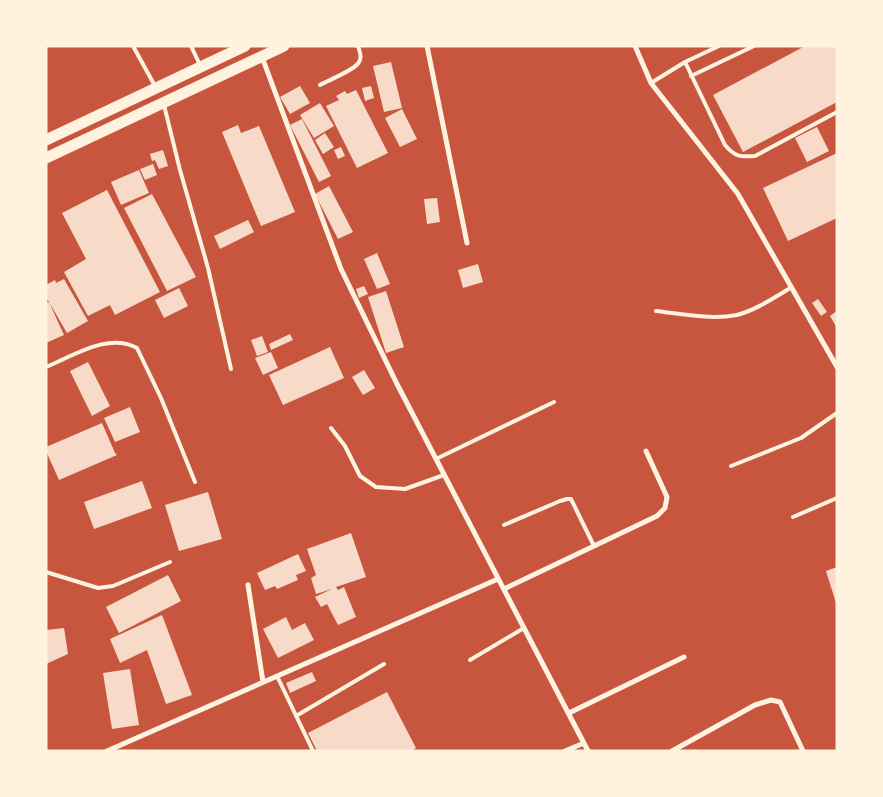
<svg xmlns="http://www.w3.org/2000/svg" width="883" height="797" font-family="'Asap Condensed',sans-serif">
<style>
.building{fill:#f7dbc8}
.lines{fill:none;stroke-linecap:round;stroke-linejoin:round}
.service{stroke:#fff3e0;stroke-width:4}
.minor{stroke:#fff3e0;stroke-width:5}
.primary{stroke:#fff3e0;stroke-width:11}
</style>
<rect width="100%" height="100%" fill="#c8553d"/>
<!-- building -->
<path class="building" d="M805,46H837V102L743,152L713,95Z
M391,62L402,108L384,112L373,66Z
M300,86L310,103L290,114L280,97Z
M371,86L374,98L365,101L362,88Z
M356,90L388,153L357,168L326,106L339,100L336,96L345,91L347,94Z
M320,103L334,126L314,138L300,115Z
M402,109L417,139L400,147L385,118Z
M302,119L331,176L319,182L290,125Z
M238,125L241,133L259,126L295,212L261,226L222,132Z
M817,127L829,151L807,162L795,138Z
M325,133L334,147L323,154L315,140Z
M341,147L345,156L338,159L334,150Z
M163,150L168,166L159,169L155,160L152,161L150,154Z
M837,153V218L788,241L763,188Z
M153,164L157,175L145,180L140,169Z
M139,170L149,193L121,205L111,182Z
M329,186L353,232L338,239L315,194Z
M107,190L160,292L115,315L110,305L88,316L64,272L86,259L62,213Z
M152,194L196,277L167,291L124,208Z
M437,198L440,222L427,224L424,199Z
M248,220L254,232L220,249L214,236Z
M377,253L390,284L377,289L364,259Z
M478,264L483,282L463,288L458,270Z
M64,279L88,321L67,333L46,297V285L55,280L56,283Z
M364,286L368,294L359,298L356,289Z
M179,288L188,306L164,318L155,300Z
M386,291L404,347L386,353L368,297Z
M818,299L827,312L821,316L812,303Z
M49,302L64,335L46,343V304Z
M837,311V328L830,316Z
M290,334L293,340L271,350L269,344Z
M262,336L268,352L257,356L251,340Z
M330,347L344,378L283,405L269,375Z
M271,352L278,368L263,375L255,358Z
M88,362L110,406L92,416L70,371Z
M364,370L375,388L363,395L352,377Z
M130,407L140,432L115,442L104,418Z
M102,423L115,453L117,455L59,480L46,451V447Z
M142,481L152,508L94,529L84,502Z
M208,492L222,539L179,551L165,505Z
M351,533L366,577L336,587L338,590L344,587L356,617L338,625L327,604L321,607L315,597L332,589L316,594L311,578L316,575L307,549Z
M298,554L306,571L296,575L298,580L277,589L275,586L265,590L257,573Z
M837,567V603H836L826,571Z
M168,575L181,601L119,633L106,607Z
M162,615L192,695L166,704L147,650L120,663L110,639Z
M286,617L292,630L305,623L314,640L278,658L263,629Z
M64,628L68,654L46,664V630Z
M130,669L139,725L112,729L103,673Z
M312,672L316,681L290,693L286,683Z
M387,692L416,748L411,751H317L308,733Z"/>
<g class="lines">
<!-- service -->
<path class="service" d="M133,46L155,86
M191,46L200,65
M685,62L719,46
M691,76L754,46
M651,83L685,62L725,145C735,157 740,157 755,156L837,112
M320,85C329,80 355,70 359,62C362,57 360,52 358,46
M164,105L180,170L208,268L231,369
M656,311C682,314 710,320 737,315C756,310 775,297 792,287
M46,367C73,356 109,332 137,348L161,398L195,482
M331,428L345,446L360,476L376,487L405,489L444,475
M436,459L554,402
M731,466L801,438L837,413
M793,517L837,498
M504,525L560,501L567,499H571L594,546
M46,572L98,588L113,586L170,562
M470,660L524,628
M277,676L313,751
M296,716L384,664"/>
<!-- minor -->
<path class="minor" d="M427,46L467,243
M635,46L651,83L738,194L837,367
M262,57L341,269L397,384L588,751
M248,585L263,682
M504,589L657,516L665,508L667,497L646,451
M569,713L684,657
M107,751L498,579
M565,751L584,743
M672,751L755,705L771,700L780,702L803,751"/>
<!-- primary -->
<path class="primary" d="M46,140L245,46
M46,158L284,46"/>
</g>
<!-- border -->
<rect width="883" height="797" fill="none" stroke="#fff3e0" stroke-width="95"/>
</svg>
